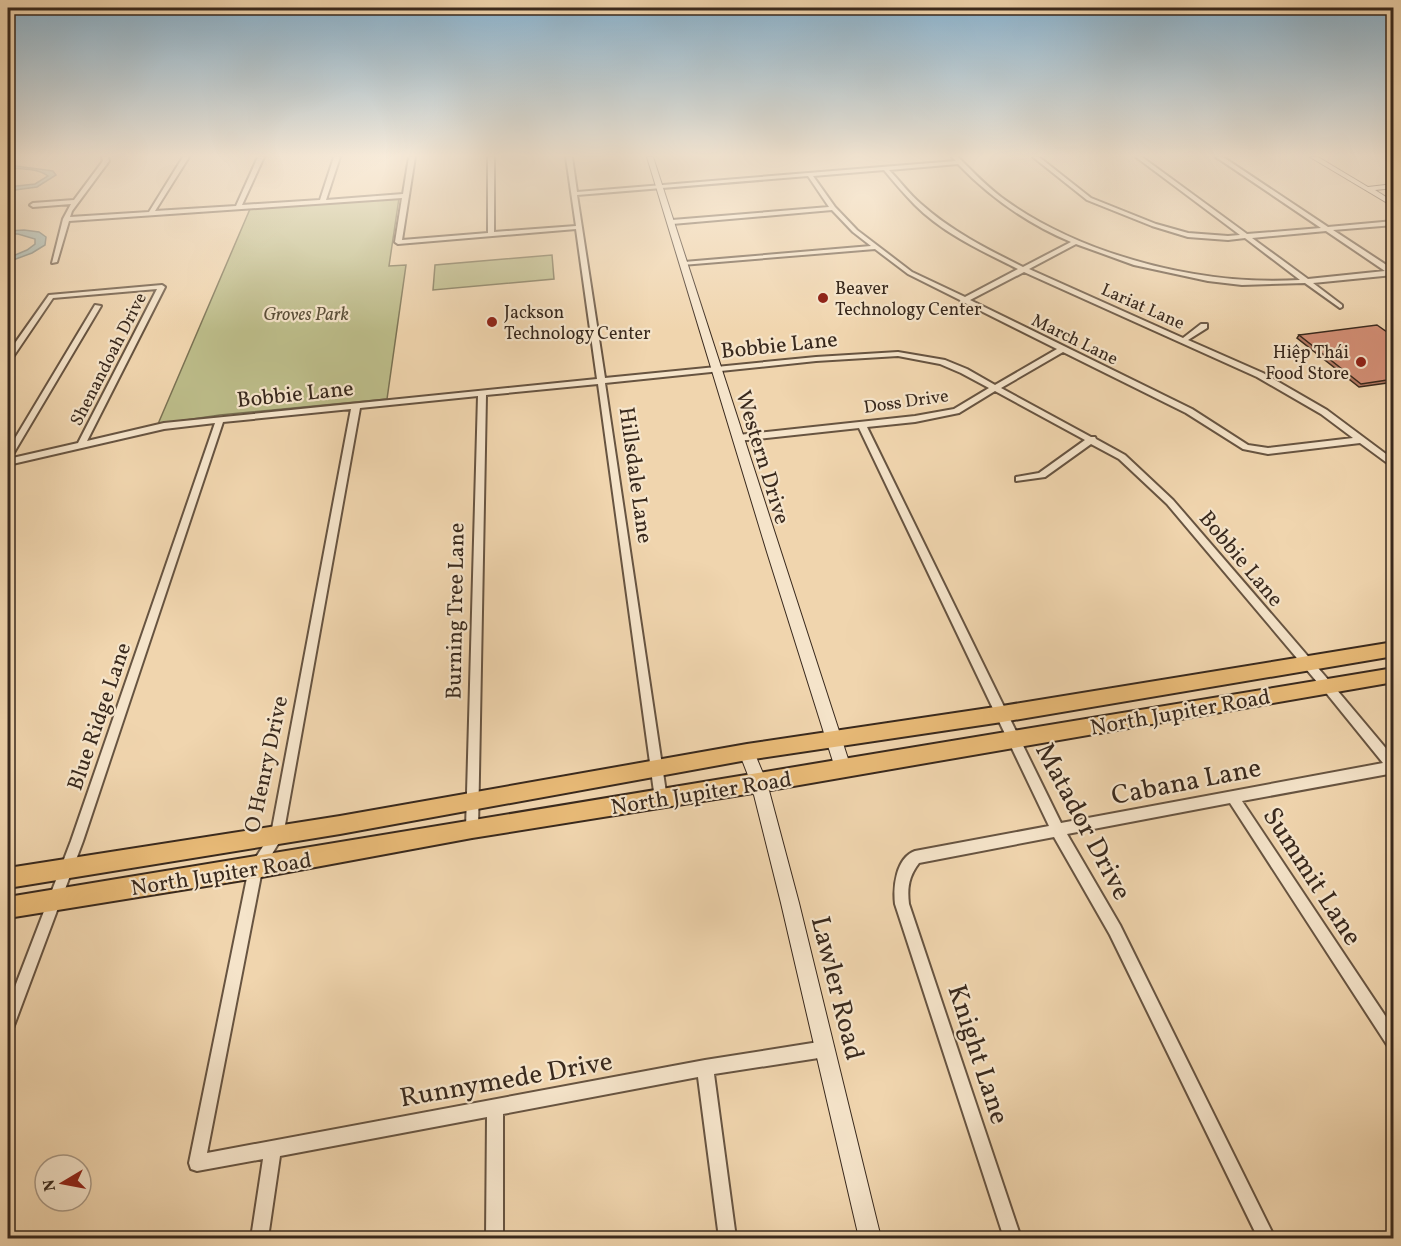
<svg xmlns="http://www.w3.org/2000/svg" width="1401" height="1246" font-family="Vollkorn,serif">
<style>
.green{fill:#bcbc89;stroke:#7a7253;stroke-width:1.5}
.water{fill:#9cb7b3;stroke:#747e77;stroke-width:1.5}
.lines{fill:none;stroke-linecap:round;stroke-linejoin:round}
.street-casing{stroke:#675441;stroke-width:4}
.secondary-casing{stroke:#39291d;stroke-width:2}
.primary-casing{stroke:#39291d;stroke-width:4}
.street{fill:#f5e4ca;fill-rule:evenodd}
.secondary{fill:#f5e4ca;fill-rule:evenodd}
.primary{fill:#e8ba77;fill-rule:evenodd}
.wall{fill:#b57b65;stroke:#39291d;stroke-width:1.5}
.building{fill:#d38f76;stroke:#39291d;stroke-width:1.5}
.poi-dot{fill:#8f2418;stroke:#f5e4ca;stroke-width:2}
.labels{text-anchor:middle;stroke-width:4.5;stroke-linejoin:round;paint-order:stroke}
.far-poi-label{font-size:18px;fill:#39291d;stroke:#f5e4ca;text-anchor:start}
.far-street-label{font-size:18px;fill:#39291d;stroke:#f5e4ca}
.far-park-label{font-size:18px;font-style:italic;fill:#5a4e38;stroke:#f5e4ca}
.street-label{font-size:22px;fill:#39291d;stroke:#f5e4ca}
.near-street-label{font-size:27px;fill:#39291d;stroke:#f5e4ca}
</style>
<rect width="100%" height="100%" fill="#f0d5ae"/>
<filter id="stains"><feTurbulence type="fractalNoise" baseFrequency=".00333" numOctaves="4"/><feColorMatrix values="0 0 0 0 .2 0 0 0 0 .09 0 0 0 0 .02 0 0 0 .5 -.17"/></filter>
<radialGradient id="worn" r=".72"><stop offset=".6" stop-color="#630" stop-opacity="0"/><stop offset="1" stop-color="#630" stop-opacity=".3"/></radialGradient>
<!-- green -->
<path class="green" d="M399,198L389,266L406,265L387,399L220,415L158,424L250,209Z
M552,255L554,279L433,290L435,265Z"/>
<!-- water -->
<path class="water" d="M8,165L53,171L56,175L37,187L8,191V187L35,184L48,176C38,168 20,169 8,168Z
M24,230L39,232L46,237L45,245L32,253L8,262V258L27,250L35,244V239L18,234H8V231Z"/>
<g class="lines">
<defs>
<path id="street" d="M102,157H108L109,161L72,211L70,217L149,212L183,157H189L155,211L236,206L258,157H264L242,205L320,200L334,157H340L326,200L403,194L409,157H415L402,240L488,233V157H494V232L576,226L566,157H572L577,192L956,161L952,157H958C973,172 988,188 1005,200C1085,257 1203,286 1300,280L1245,238L1228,240L1188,237L1152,226L1087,200L1033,157H1039L1091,198L1156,224L1188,233L1228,236L1240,235L1136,157H1142L1247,234L1321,228L1216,157H1223L1328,227L1394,221V225L1333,230L1394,270L1393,275L1313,283L1342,305V307L1340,308L1305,283L1242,285L1208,281L1134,265L1076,244L1029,269L1183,338L1201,324H1207V328L1188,340L1263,373L1327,410L1394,460V468L1360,443L1268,454L1243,449L1186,413L1063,352L1001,388L1091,437H1095L1096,439L1125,455L1173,500L1331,683L1394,758V773L1242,801L1394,1029V1050L1389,1048L1230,803L1067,834L1120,925L1275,1238H1258L1110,935L1054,837L919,863C909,876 907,887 909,904L1021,1238H1004L895,904C893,887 896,858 915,851L1049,826L859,428L738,441L734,438L738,435L915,416L954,409L989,388L961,373L940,364L898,356L816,361L605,383L667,799L665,803L661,805L657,803L655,799L598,384L486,395L478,829L477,833L472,835L467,833L466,829L478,396L360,408L283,836L262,870L207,1153L705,1060L825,1041L830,1044L833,1049L830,1054L825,1057L714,1074L736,1238H719L698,1077L503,1114V1238H486L487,1117L280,1156L268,1238H251L263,1159L197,1171L191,1169L189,1163L249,868L271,834L351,409L223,422L83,841L15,1023L13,1028L8,1030V1005L71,841L215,423L164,429L8,465V459L78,443L157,289L53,298L11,360H8V353L49,295L162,285L165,287L87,441L164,423L597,379L576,229L398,244L395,242L402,198L69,221L57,262L52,263L63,219L71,204L33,207L30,205L33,203L74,200L103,161ZM958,164C991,198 1028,224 1071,242L1023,267C987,249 951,231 921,204C909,194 900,181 889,170ZM884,170C894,182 904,194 915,205C944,234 982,251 1018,269L965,297L912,272L857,230L835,207L813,176ZM808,176L829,207L672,220L669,222L672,224L832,210L853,232L871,246L684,262L682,263V265L875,249L908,274L960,300L961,302L965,303L1057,349L995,385L967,369L945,360L898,352L816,357L605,378L577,195ZM1326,231L1385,271L1308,279L1252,238ZM1024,272L1257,377L1321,414L1353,438L1268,448L1248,445L1192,409L970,300ZM995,391L1085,440L1039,473L1016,477V481L1045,477L1091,444L1119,459L1167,504L1323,689L1383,763L1061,823L867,427L915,422L959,413Z
M95,305L101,306L12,456L8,459V450Z"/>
<path id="secondary" d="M647,157H653L851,768L848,773L843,775L838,773L835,768L767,552Z
M1310,157H1318L1368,187L1394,184V188L1375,190L1394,202V207Z
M747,745L752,747L767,783L799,903L881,1238H859L781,903L751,783L739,752L742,747Z"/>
<path id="primary" d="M1394,642V656L1002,722L747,760L340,834L8,888V868L340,816L747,744L1002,706Z
M1394,668V682L759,792L472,838L256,878L8,918V897Z"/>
</defs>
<!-- street casing -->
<use href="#street" class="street-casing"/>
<!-- secondary casing -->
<use href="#secondary" class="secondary-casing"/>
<!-- primary casing -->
<use href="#primary" class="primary-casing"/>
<!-- street -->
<use href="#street" class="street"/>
<!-- secondary -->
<use href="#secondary" class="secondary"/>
<!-- primary -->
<use href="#primary" class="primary"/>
</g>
<!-- wall -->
<path class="wall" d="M1299,335L1394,337V382L1359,387L1297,338Z"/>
<!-- building -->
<path class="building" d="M1377,325L1394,337V379L1361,384L1299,335Z"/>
<!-- sky -->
<linearGradient id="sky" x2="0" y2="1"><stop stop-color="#89b5d3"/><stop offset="0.47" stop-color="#f8ecdb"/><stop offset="1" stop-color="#f8ecdb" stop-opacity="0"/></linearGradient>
<rect width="1401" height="331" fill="url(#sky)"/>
<!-- markers -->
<g class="poi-dot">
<circle cx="823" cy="298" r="6"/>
<circle cx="492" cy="322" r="6"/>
<circle cx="1361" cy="362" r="6"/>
</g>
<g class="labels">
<!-- far-poi labels -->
<g class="far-poi-label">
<text x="835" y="294">Beaver<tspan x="835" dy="21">Technology Center</tspan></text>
<text x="504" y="318">Jackson<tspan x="504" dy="21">Technology Center</tspan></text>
<text x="1349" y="358" text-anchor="end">Hiệp Thái<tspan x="1349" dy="21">Food Store</tspan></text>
</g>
<!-- far-street labels -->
<g class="far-street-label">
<text transform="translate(1143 306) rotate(24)" y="6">Lariat Lane</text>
<text transform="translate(1075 339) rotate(26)" y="6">March Lane</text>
<text transform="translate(108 359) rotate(-63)" y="6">Shenandoah Drive</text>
<text transform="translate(906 401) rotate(-8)" y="6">Doss Drive</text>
</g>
<!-- far-park labels -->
<g class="far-park-label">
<text x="306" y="320">Groves Park</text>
</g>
<!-- street labels -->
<g class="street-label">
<text transform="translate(779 344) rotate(-6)" y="8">Bobbie Lane</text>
<text transform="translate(295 393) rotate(-6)" y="8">Bobbie Lane</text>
<text transform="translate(764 457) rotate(73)" y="8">Western Drive</text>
<text transform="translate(637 475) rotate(82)" y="8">Hillsdale Lane</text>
<text transform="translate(1242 558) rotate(50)" y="8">Bobbie Lane</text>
<text transform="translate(454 611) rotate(-89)" y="8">Burning Tree Lane</text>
<text transform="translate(1180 711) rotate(-10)" y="8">North Jupiter Road</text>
<text transform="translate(98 716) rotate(-71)" y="8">Blue Ridge Lane</text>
<text transform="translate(265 764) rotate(-78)" y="8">O Henry Drive</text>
<text transform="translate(701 792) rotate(-9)" y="8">North Jupiter Road</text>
<text transform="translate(221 873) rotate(-9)" y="8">North Jupiter Road</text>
</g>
<!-- near-street labels -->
<g class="near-street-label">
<text transform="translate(1186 781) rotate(-11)" y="9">Cabana Lane</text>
<text transform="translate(1084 821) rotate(62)" y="9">Matador Drive</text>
<text transform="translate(1313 876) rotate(57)" y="9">Summit Lane</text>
<text transform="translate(838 988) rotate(76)" y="9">Lawler Road</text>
<text transform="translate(979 1054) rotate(72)" y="9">Knight Lane</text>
<text transform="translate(506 1079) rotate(-10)" y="9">Runnymede Drive</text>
</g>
</g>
<!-- margin -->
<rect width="1401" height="1246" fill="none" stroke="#f0d5ae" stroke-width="30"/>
<rect x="9" y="9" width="1383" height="1228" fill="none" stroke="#39291d" stroke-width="3"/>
<rect x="15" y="15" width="1371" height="1216" fill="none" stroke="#39291d" stroke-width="1.5"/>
<!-- north arrow -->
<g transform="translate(63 1183) rotate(260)"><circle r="28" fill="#f5e4ca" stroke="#aa9985" stroke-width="1.5"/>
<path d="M0-4.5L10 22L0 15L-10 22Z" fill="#8f2418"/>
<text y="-9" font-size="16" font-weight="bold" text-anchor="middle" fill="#39291d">N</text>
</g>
<rect width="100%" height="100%" filter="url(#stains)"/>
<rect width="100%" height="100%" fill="url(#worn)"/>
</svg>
